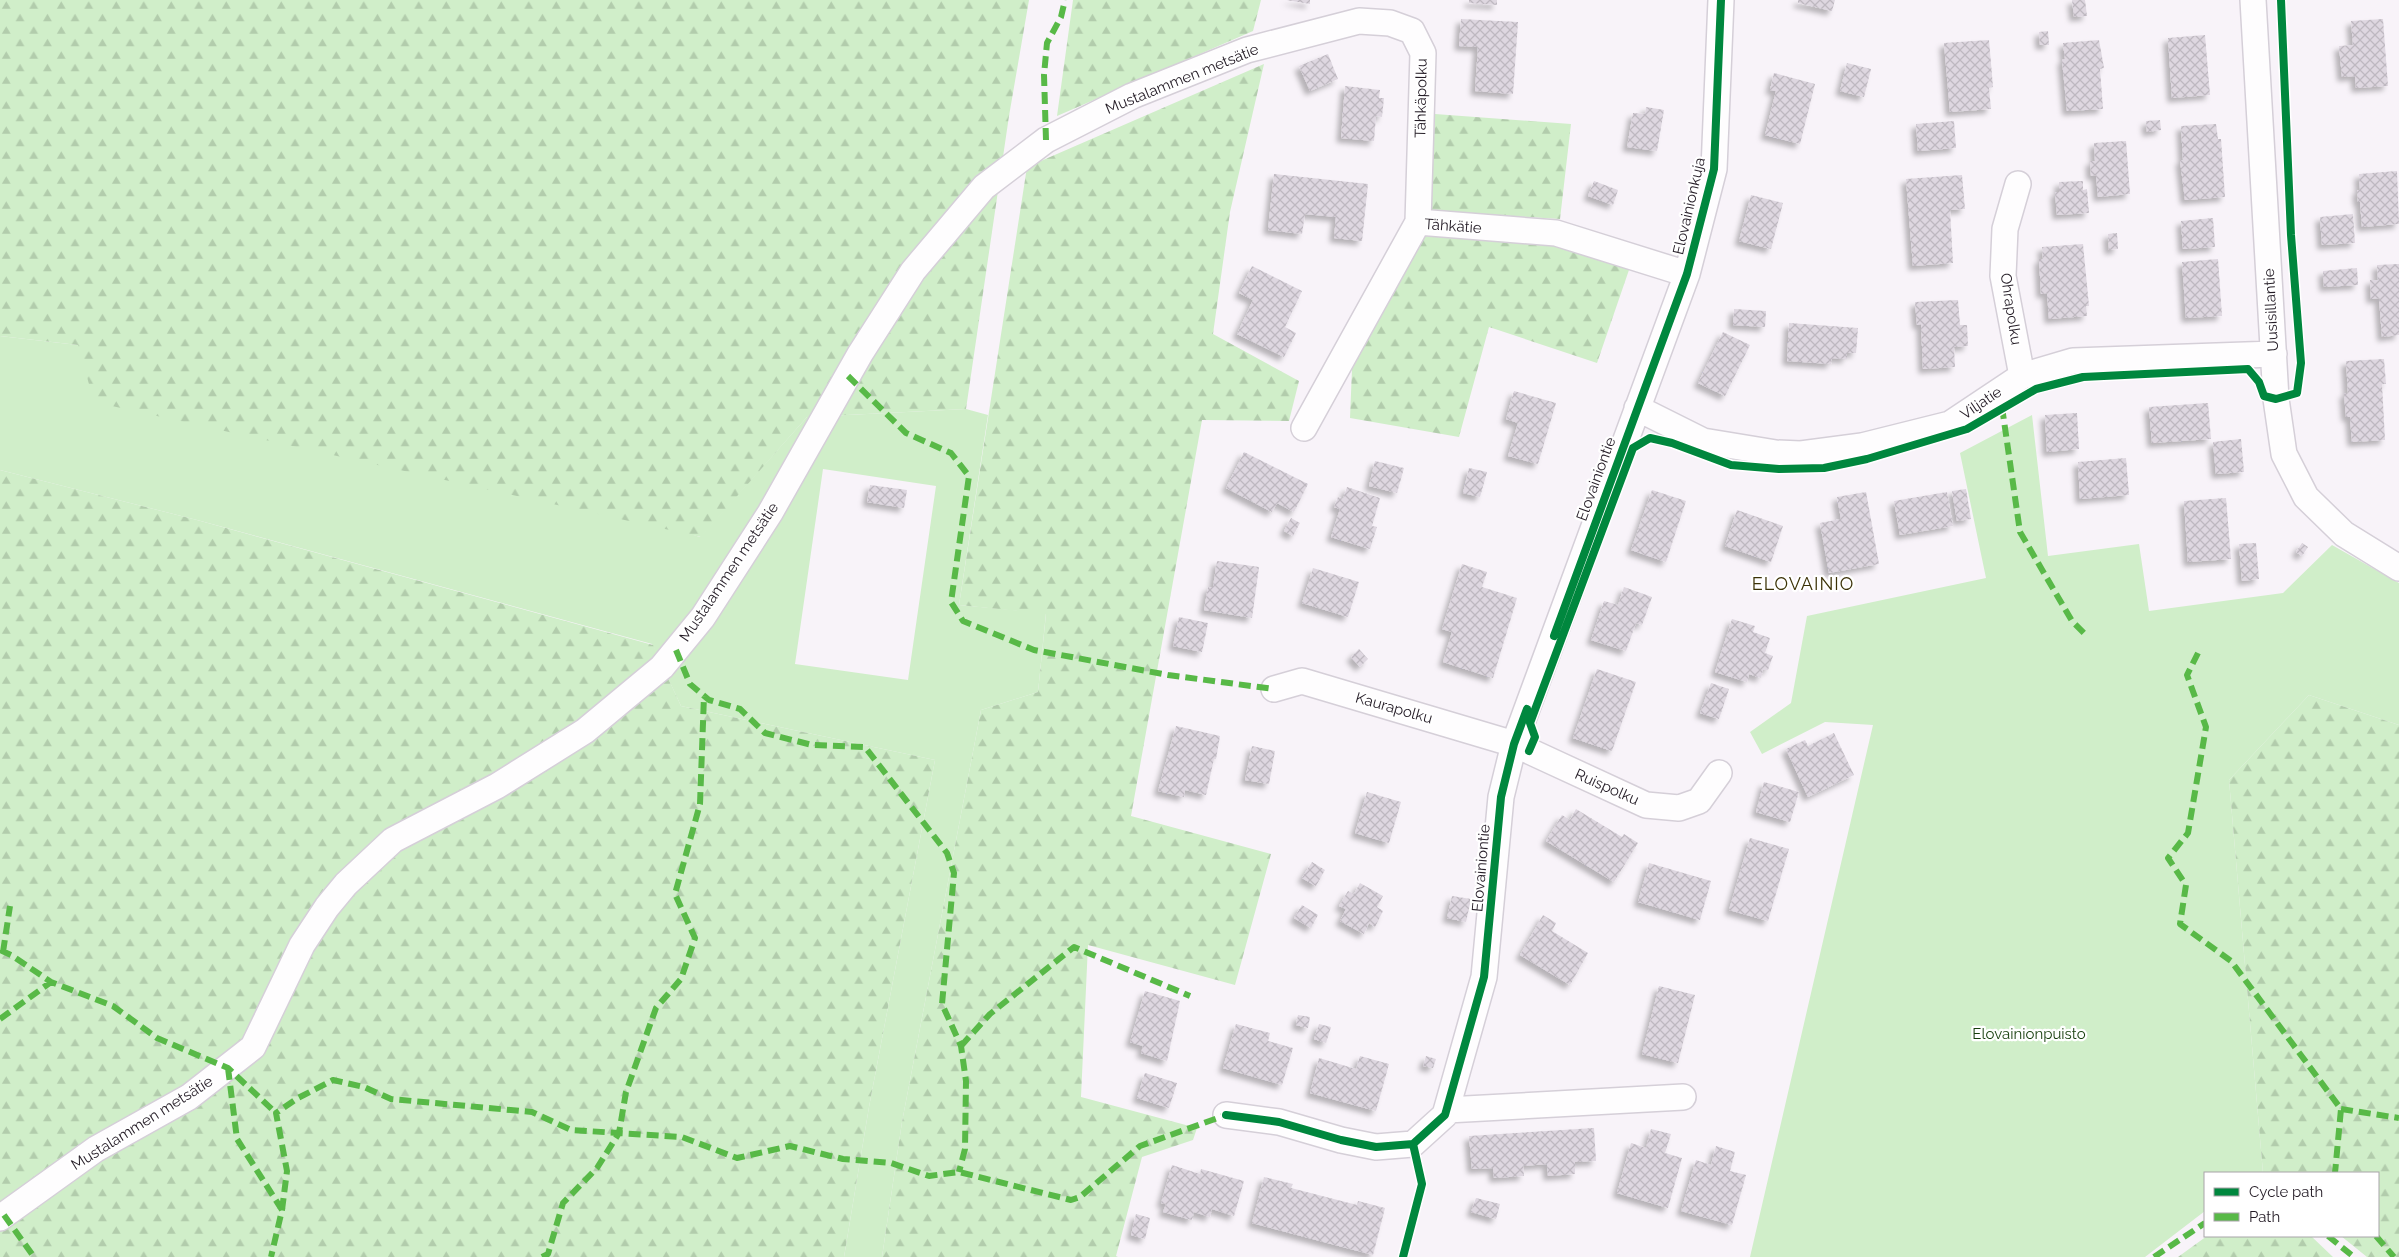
<svg xmlns="http://www.w3.org/2000/svg" width="2399" height="1257" font-family="Raleway,sans-serif">
<style>
.green{fill:#d0eec9;fill-rule:evenodd}
.forest{fill:url(#forest-firs)}
.building{fill:url(#building-cross-hatch);filter:url(#shadow)}
.lines{fill:none;stroke-linecap:round;stroke-linejoin:round}
.minor-casing{stroke:#d5cfd8;stroke-width:28}
.minor{stroke:#fefdfe;stroke-width:25}
.quiet{stroke:#58b947;stroke-width:6;stroke-dasharray:12 6;stroke-linecap:butt}
.cycleway-casing{stroke:#fff;stroke-width:11}
.cycleway{stroke:#00873e;stroke-width:8}
.labels{text-anchor:middle;stroke-width:4.5;stroke-linejoin:round;paint-order:stroke}
.street-label{font-size:15px;fill:#241c26;stroke:#fff}
.park-label{font-size:15px;fill:#163e0c;stroke:#fff}
.quarter-label{font-size:18px;letter-spacing:1px;fill:#3b3106;stroke:#fff}
</style>
<defs>
<pattern id="forest-firs" width="22" height="20" patternUnits="userSpaceOnUse" patternTransform="scale(1.25)"><rect width="22" height="20" fill="#d0eec9"/><path d="M5 1l3.5 6h-7zM16 11l3.5 6h-7z" fill="#b2ccac"/></pattern>
<pattern id="building-cross-hatch" width="8" height="8" patternUnits="userSpaceOnUse" patternTransform="scale(1.25)"><rect width="8" height="8" fill="#ded7e0"/><path d="M0 0l8 8M0 8l8-8" fill="none" stroke="#beb8c0"/></pattern>
<filter id="shadow"><feDropShadow dx="-4.5" dy="4.5" stdDeviation="2.5" flood-color="#0004"/></filter>
</defs>
<rect width="100%" height="100%" fill="#f8f3f9"/>
<!-- green -->
<path class="green" d="M0,336L78,345L700,537L807,417L966,409L988,415L959,605L1046,613L1038,692L981,710L902,1122L882,1257H844L869,1107L935,760L681,706L652,644L197,520L0,470ZM823,469L936,486L908,680L795,664Z
M2032,415L2048,556L2139,544L2149,611L2283,593L2332,545L2399,583V725L2309,695L2229,780L2263,1173H2205V1211L2145,1257H1750L1873,725L1825,722L1762,754L1750,732L1791,703L1807,616L1986,578L1960,453Z"/>
<!-- forest -->
<path class="forest" d="M0,0H1029L1009,116L966,409L807,417L701,537L94,402L78,345L0,336Z
M1073,0H1261L1253,31L1057,116Z
M1264,64L1230,212L1213,334L1299,381L1289,421L1202,420L1131,816L1271,854L1235,985L1088,945L1081,1097L1197,1128L1193,1140L1142,1157L1116,1256L1118,1257H882L902,1122L981,710L1038,692L1046,614L959,605L1027,167Z
M1435,114L1571,124L1560,219L1431,211Z
M1424,236L1555,243L1630,267L1597,363L1489,327L1459,437L1350,418L1352,369Z
M0,470L197,520L653,645L681,706L935,760L869,1107L844,1257H0Z
M2309,695L2399,725V1257H2367L2341,1236H2378V1173H2263L2229,780Z
M2207,1236H2311L2333,1257H2178Z"/>
<!-- building -->
<path class="building" d="M1286,0H1310V4Z
M1469,0H1497V5L1469,3Z
M1798,0H1835L1832,11L1798,3Z
M2072,0H2085L2087,16L2074,17Z
M1461,19L1518,22L1513,94L1475,91L1478,47L1459,46Z
M2383,19L2388,86L2356,88L2355,76L2342,77L2339,46L2353,45L2351,21Z
M2048,31L2049,45H2040L2039,32Z
M2205,35L2210,95L2172,98L2168,38Z
M1989,40L1993,87L1989,88L1991,109L1950,112L1944,43Z
M2099,40L2104,68L2100,69L2103,109L2067,111L2062,60L2065,59L2063,43Z
M1328,54L1338,79L1310,91L1299,66Z
M1847,63L1871,69L1864,97L1840,91Z
M1774,73L1815,84L1800,144L1765,135L1776,91L1770,90Z
M1345,86L1380,90L1379,98H1384L1382,117L1376,116L1374,141L1341,138Z
M1646,107L1664,110L1657,151L1627,147L1633,113L1645,114Z
M2160,120L2161,130L2147,132L2146,121Z
M1954,121L1956,148L1918,151L1916,124Z
M2216,124L2218,139H2221L2225,197L2185,200L2180,160H2183L2181,126Z
M2126,141L2130,194L2098,197L2096,175L2091,176L2090,161H2095L2094,143Z
M2397,171L2399,224L2362,227L2360,202H2358L2357,190H2360L2359,174Z
M1274,174L1368,184L1362,241L1334,238L1336,217L1305,214L1302,234L1268,230Z
M1962,175L1965,209L1950,210L1953,263L1913,266L1906,179Z
M1594,181L1618,190L1613,205L1588,196Z
M2083,181V190L2087,189L2089,213L2057,215L2055,192H2059V182Z
M1751,195L1783,203L1771,249L1739,241Z
M2353,214L2355,243L2322,245L2320,217Z
M2213,218L2215,247L2183,249L2181,221Z
M2117,233L2118,249L2109,250L2108,234Z
M2083,244L2089,306H2086L2087,316L2049,319L2047,293L2041,294L2039,259H2043L2042,247Z
M2218,259L2222,316L2186,318L2182,262Z
M2399,264V335L2382,337L2379,298L2371,299L2370,280H2378L2377,265Z
M1252,266L1302,291L1285,327L1296,333L1284,357L1237,334L1253,300L1239,293Z
M2357,268L2358,285L2324,287L2323,271Z
M1958,300L1960,325H1967L1968,346L1954,347L1955,367L1923,369L1921,324L1917,325L1915,302Z
M1734,309L1766,311L1765,327L1733,325Z
M1789,323L1858,328L1856,353H1847V359L1832,358L1831,364L1787,361Z
M1723,332L1750,345L1725,396L1698,383Z
M2384,359L2386,384H2382L2385,440L2352,442L2350,417H2346L2344,393H2348L2346,361Z
M1514,391L1556,403L1538,464L1508,456L1518,423L1506,419Z
M2208,403L2211,439L2152,443L2149,407Z
M2077,413L2079,449L2047,452L2045,415Z
M2241,439L2244,472L2216,474L2213,442Z
M1244,452L1308,484L1294,512L1277,503L1272,512L1226,488Z
M2126,458L2129,495L2080,499L2078,462Z
M1375,461L1404,468L1397,493L1369,486Z
M1469,468L1487,472L1480,497L1463,493Z
M870,485L907,490L904,508L867,502Z
M1347,487L1380,498L1372,526L1377,527L1370,549L1331,537L1340,509L1334,507L1338,497L1343,499Z
M1966,489L1971,519L1957,521L1952,491Z
M1652,490L1686,501L1666,562L1631,550Z
M1866,492L1879,564L1829,573L1820,523L1841,519L1837,497Z
M1947,492L1953,526L1900,535L1894,501Z
M2226,498L2231,559L2188,562L2184,501Z
M1737,510L1783,526L1771,562L1725,546Z
M1291,518L1300,523L1293,536L1284,531Z
M2256,543L2259,579L2242,581L2239,544Z
M2302,543L2308,547L2302,556L2296,552Z
M1217,561L1259,567L1252,618L1204,610L1208,587H1213Z
M1462,564L1487,572L1482,587L1517,598L1493,678L1443,662L1452,632L1442,629Z
M1313,568L1359,582L1348,617L1302,603Z
M1624,587L1652,597L1642,625L1636,623L1626,651L1591,640L1604,601L1618,605Z
M1179,617L1208,623L1202,652L1173,646Z
M1732,619L1755,626L1753,632L1770,638L1765,653L1773,656L1768,670H1763L1761,678L1749,674L1747,682L1715,672Z
M1359,649L1368,659L1360,667L1351,657Z
M1597,669L1636,682L1612,751L1573,738Z
M1711,683L1729,689L1719,719L1700,713Z
M1176,726L1220,736L1216,759H1214L1206,795L1185,790L1184,797L1158,791Z
M1834,733L1854,775L1808,797L1786,749L1805,740L1808,746Z
M1252,746L1275,751L1269,784L1245,780Z
M1764,782L1799,792L1790,822L1756,812Z
M1367,792L1401,802L1389,843L1355,833Z
M1576,809L1622,837L1624,834L1638,843L1614,882L1546,841L1562,815L1570,820Z
M1750,838L1789,849L1768,921L1729,910Z
M1312,862L1325,870L1316,886L1302,878Z
M1649,863L1711,881L1700,920L1638,902Z
M1360,883L1383,896L1377,907L1383,911L1375,927L1369,923L1364,934L1340,921L1346,909L1339,906L1348,891L1354,894Z
M1452,896L1471,899L1466,922L1447,918Z
M1302,905L1318,915L1311,928L1294,918Z
M1543,915L1556,923L1552,931L1588,953L1570,985L1520,955Z
M1659,986L1695,995L1678,1063L1642,1054Z
M1145,991L1180,1001L1167,1061L1141,1053L1143,1046L1130,1042Z
M1298,1015L1310,1017L1308,1028L1296,1025Z
M1236,1024L1270,1033L1268,1041L1293,1048L1282,1085L1223,1068Z
M1319,1024L1331,1027L1326,1043L1314,1039Z
M1360,1056L1389,1064L1376,1111L1310,1093L1319,1058L1356,1069Z
M1426,1056L1436,1059L1433,1068L1423,1066Z
M1145,1073L1177,1083L1169,1108L1137,1098Z
M1594,1128L1596,1161L1575,1162V1174L1548,1176L1547,1164L1523,1166L1524,1176L1494,1178L1493,1168L1472,1169L1469,1136Z
M1651,1129L1671,1134L1665,1153L1682,1158L1668,1208L1617,1193L1631,1143L1646,1148Z
M1716,1146L1735,1152L1730,1171L1746,1175L1732,1225L1681,1211L1696,1160L1711,1165Z
M1172,1165L1200,1174L1201,1169L1244,1181L1234,1216L1212,1209L1210,1217L1194,1212L1192,1220L1163,1212L1166,1204L1161,1203Z
M1264,1177L1293,1184L1291,1188L1357,1205L1358,1201L1385,1208L1373,1255L1252,1223Z
M1476,1198L1500,1204L1496,1219L1471,1212Z
M1136,1214L1150,1218L1145,1239L1131,1235Z"/>
<g class="lines">
<defs>
<path id="minor" d="M2253,0L2276,399L2284,454L2306,497L2344,534L2399,568
M2018,184L2005,229L2003,276L2022,376
M1637,408L1703,441L1776,453L1801,454L1862,446L1950,424L2022,376L2073,361L2274,354
M1304,428L1418,222L1556,233L1687,274
M1274,689L1302,681L1514,744L1646,805L1679,808L1699,801L1719,773
M1447,1110L1683,1097
M1226,1115L1279,1122L1341,1140L1376,1147L1413,1144L1445,1115L1484,977L1501,797L1514,744L1687,274L1714,169L1721,0
M0,1218L96,1149L189,1097L253,1047L302,945L327,907L346,884L393,840L497,786L585,731L662,667L703,617L770,513L860,354L913,271L984,187L1046,140L1132,96L1247,50L1359,21L1390,23L1412,31L1423,53L1418,222"/>
</defs>
<!-- minor casing -->
<use href="#minor" class="minor-casing"/>
<!-- minor -->
<use href="#minor" class="minor"/>
<!-- quiet -->
<path class="quiet" d="M1046,140L1044,75L1047,43L1061,17L1065,0
M848,376L906,433L951,453L969,476L951,602L963,621L1034,650L1168,675L1274,689
M2002,407L2020,532L2072,621L2088,637
M676,650L690,684L709,700L740,709L765,733L812,745L865,747L947,853L954,873L942,1004L961,1046L966,1081L965,1149L959,1172
M2198,653L2187,675L2206,727L2188,833L2168,858L2186,885L2180,924L2231,961L2341,1109L2335,1173
M0,950L11,955L51,982L113,1006L157,1038L228,1068L276,1113
M3,952L10,906
M0,1019L51,982
M961,1046L990,1014L1074,947L1190,996
M228,1068L237,1139L282,1210L271,1257
M2341,1109L2399,1118
M282,1210L287,1171L276,1113L298,1098L333,1080L364,1087L391,1099L532,1112L571,1130L682,1137L737,1158L790,1146L843,1159L891,1163L929,1176L959,1172L1071,1200L1080,1197L1140,1146L1226,1115
M4,1215L34,1257
M2328,1236L2354,1257
M2376,1236L2394,1257
M542,1257L548,1254L563,1203L597,1168L619,1133L626,1092L656,1008L681,979L695,938L675,894L700,804L704,696
M2154,1257L2205,1223"/>
<defs>
<path id="cycleway" d="M1554,636L1687,274L1714,169L1721,0
M1529,751L1535,737L1530,723L1633,448L1650,438L1672,443L1731,465L1779,469L1824,468L1867,459L1967,429L2036,389L2083,377L2248,369L2259,382L2264,396L2276,399L2297,393L2301,363L2291,235L2281,0
M1226,1115L1279,1122L1341,1140L1376,1147L1413,1144L1445,1115L1484,977L1501,797L1514,744L1527,709
M1403,1257L1422,1184L1413,1144"/>
</defs>
<!-- cycleway casing -->
<use href="#cycleway" class="cycleway-casing"/>
<!-- cycleway -->
<use href="#cycleway" class="cycleway"/>
</g>
<g class="labels">
<!-- street labels -->
<g class="street-label">
<text transform="translate(1182 79) rotate(-22)" y="5">Mustalammen metsätie</text>
<text transform="translate(1421 98) rotate(-89)" y="5">Tähkäpolku</text>
<text transform="translate(1689 206) rotate(-77)" y="5">Elovainionkuja</text>
<text transform="translate(1453 226) rotate(4)" y="5">Tähkätie</text>
<text transform="translate(2011 309) rotate(81)" y="5">Ohrapolku</text>
<text transform="translate(2271 310) rotate(-93)" y="5">Uusisillantie</text>
<text transform="translate(1981 403) rotate(-34)" y="5">Viljatie</text>
<text transform="translate(1596 479) rotate(-70)" y="5">Elovainiontie</text>
<text transform="translate(729 572) rotate(-56)" y="5">Mustalammen metsätie</text>
<text transform="translate(1394 708) rotate(16)" y="5">Kaurapolku</text>
<text transform="translate(1607 787) rotate(24)" y="5">Ruispolku</text>
<text transform="translate(1481 868) rotate(-85)" y="5">Elovainiontie</text>
<text transform="translate(142 1123) rotate(-32)" y="5">Mustalammen metsätie</text>
</g>
<!-- park labels -->
<g class="park-label">
<text x="2029" y="1039">Elovainionpuisto</text>
</g>
<!-- quarter labels -->
<g class="quarter-label">
<text x="1803" y="590">ELOVAINIO</text>
</g>
</g>
<!-- legend -->
<rect x="2204" y="1172" width="175" height="65" fill="#ffffff" stroke="#a7a4a8"/>
<rect x="2214" y="1188" width="25" height="8" fill="#00873e" stroke="#a7a4a8"/>
<text x="2249" y="1197" font-size="15" fill="#241c26">Cycle path</text>
<rect x="2214" y="1213" width="25" height="8" fill="#58b947" stroke="#a7a4a8"/>
<text x="2249" y="1222" font-size="15" fill="#241c26">Path</text>
</svg>
